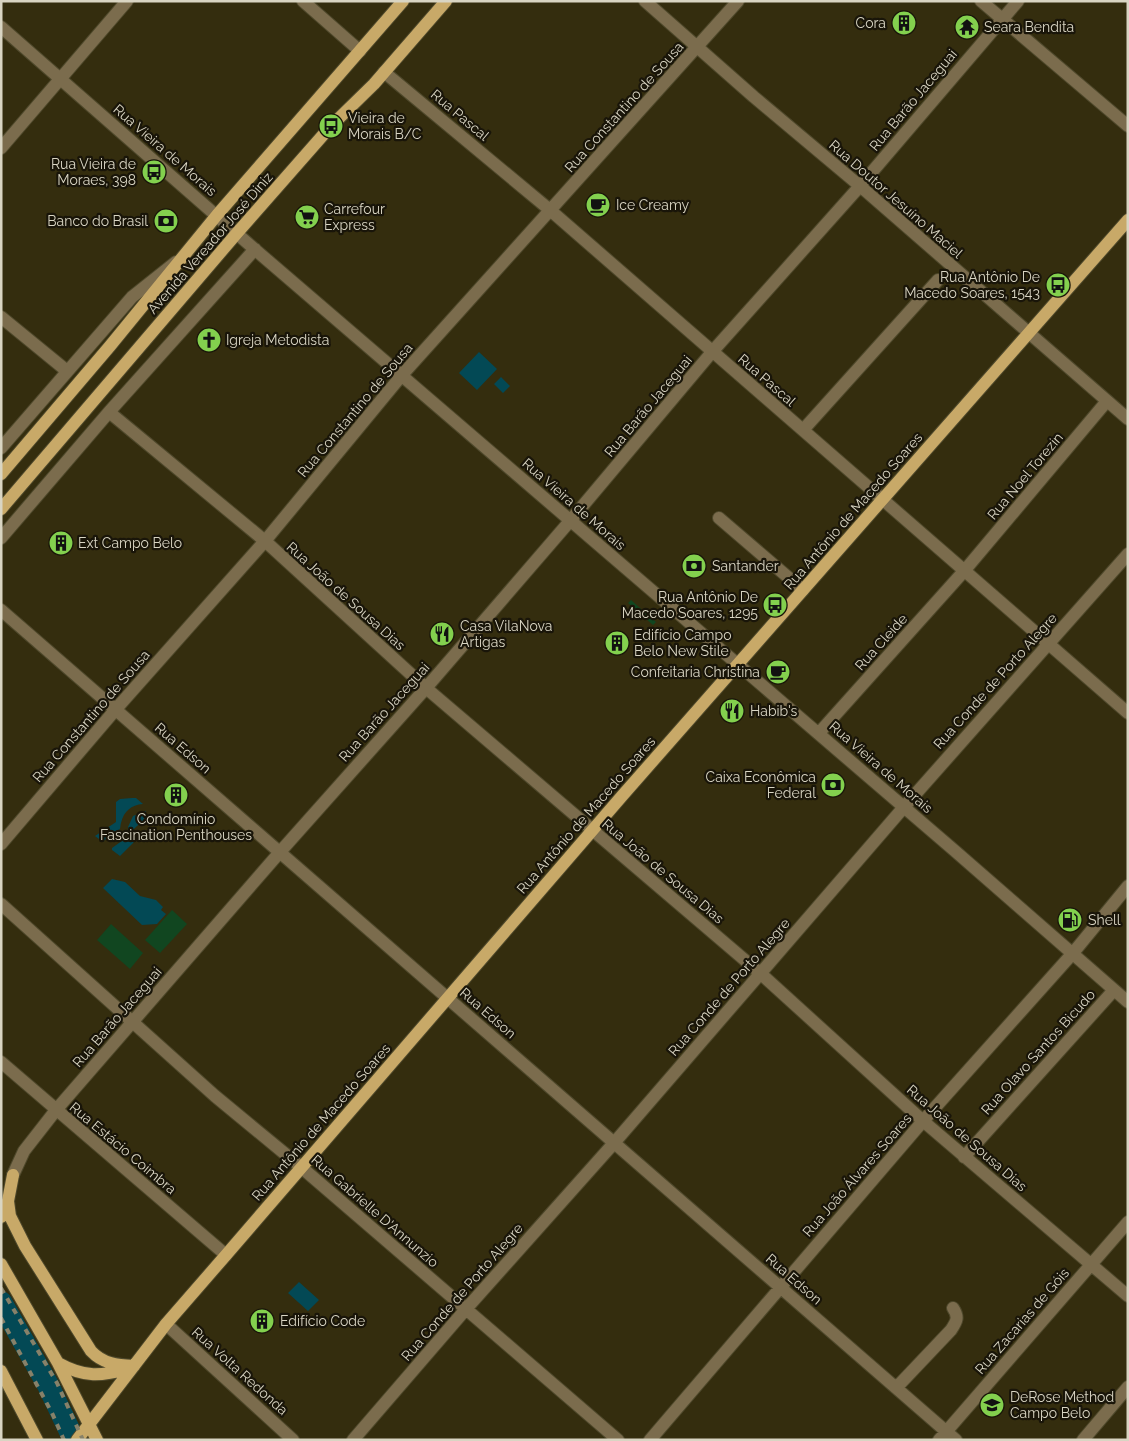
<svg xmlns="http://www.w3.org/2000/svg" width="1129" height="1441" font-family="Raleway,sans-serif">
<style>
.green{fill:#114620}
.water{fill:#034955}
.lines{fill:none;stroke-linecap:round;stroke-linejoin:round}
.river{stroke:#034955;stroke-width:22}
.minor-casing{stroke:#4e482b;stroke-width:14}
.major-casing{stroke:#4e482b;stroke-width:14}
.minor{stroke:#7b6c4d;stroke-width:12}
.major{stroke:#c8a968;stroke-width:12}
.rail{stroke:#878169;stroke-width:4;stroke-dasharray:6 6;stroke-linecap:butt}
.labels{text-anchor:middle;stroke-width:4.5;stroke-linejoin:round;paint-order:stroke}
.poi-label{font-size:14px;fill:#d9d5c3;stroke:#191509;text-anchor:start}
.street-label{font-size:14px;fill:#d9d5c3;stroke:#191509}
</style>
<rect width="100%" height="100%" fill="#342d0e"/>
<!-- green -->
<path class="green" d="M631,600L656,622L653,625L628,603Z
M172,910L187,924L160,953L145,940Z
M111,924L143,953L130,969L97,940Z"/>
<!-- water -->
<path class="water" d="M479,352L497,369L477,390L459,373Z
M501,377L510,386L503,393L494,384Z
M132,798H136L143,804C131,805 124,811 121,823C120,826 121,828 119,830C114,836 107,836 103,842L95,836L116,822V802L120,799Z
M146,811C145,824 141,821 133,830L134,842L120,856L112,850V848L126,838L128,835V827L133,816Z
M112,879L125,882L140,896L156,900L163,907L161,910L166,914L157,924L142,925L103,888Z
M299,1282L319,1300L308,1311L288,1293Z"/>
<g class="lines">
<!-- river -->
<path class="river" d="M1,1302L48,1385L74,1440"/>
<defs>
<path id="minor" d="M303,1L360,51
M645,1L754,97L860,186L1128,419
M981,1L1128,126
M1,27L259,253L955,851L1128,1002
M384,72L550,210L1128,713
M1,148L127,1
M1,317L67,371
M109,412L265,541L426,688L760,973L923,1121L1128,1296
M803,430L938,280
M1,448L132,297L176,262
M719,518L803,590
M1,538L109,412L255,249
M1,610L956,1440
M819,733L965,570L1107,401
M1,844L116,709L265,541L402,375L738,1
M1,904L215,1096L301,1167L618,1440
M1,1062L226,1255
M964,1157L1114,990
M13,1175L24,1151L56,1110L280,852L426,688L570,521L712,352L860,186L1018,1
M166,1324L293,1440
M896,1388L951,1330C957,1321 959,1317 953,1308
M353,1440L466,1309L614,1143L904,807L1128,554
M650,1440L923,1121L1073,953L1128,886
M939,1440L1128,1222
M1083,1440L1128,1387"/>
<path id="major" d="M1,474L110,346L217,215L403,1
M1,509L237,233L331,126L374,84L446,1
M8,1201L10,1216L25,1246L91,1351C103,1364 117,1365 134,1366
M1,1217L8,1201L13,1175
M1,1264L58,1363L97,1440
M58,1363C85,1378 101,1376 129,1369
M1,1371L37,1440
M77,1440L166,1324L226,1255L622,796L1128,220"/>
</defs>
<!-- minor casing -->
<use href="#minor" class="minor-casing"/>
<!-- major casing -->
<use href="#major" class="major-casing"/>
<!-- minor -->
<use href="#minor" class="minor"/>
<!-- major -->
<use href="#major" class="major"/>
<!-- rail -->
<path class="rail" d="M1,1288L57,1383L83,1440
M1,1318L52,1413L64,1440"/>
</g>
<!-- icons -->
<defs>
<symbol id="building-disc" viewBox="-11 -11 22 22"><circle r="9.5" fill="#83d04e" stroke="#191509"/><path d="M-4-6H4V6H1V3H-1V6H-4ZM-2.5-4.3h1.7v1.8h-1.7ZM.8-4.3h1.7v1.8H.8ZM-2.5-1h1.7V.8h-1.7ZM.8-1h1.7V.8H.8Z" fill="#111"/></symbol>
<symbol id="temple-disc" viewBox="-11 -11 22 22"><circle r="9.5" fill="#83d04e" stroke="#191509"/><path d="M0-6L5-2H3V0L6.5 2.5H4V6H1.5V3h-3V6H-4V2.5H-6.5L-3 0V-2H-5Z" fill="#111"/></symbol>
<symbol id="bus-disc" viewBox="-11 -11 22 22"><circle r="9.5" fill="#83d04e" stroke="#191509"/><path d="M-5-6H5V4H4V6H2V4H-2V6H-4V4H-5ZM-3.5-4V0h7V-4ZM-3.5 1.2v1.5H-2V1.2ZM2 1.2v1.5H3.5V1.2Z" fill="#111"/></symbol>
<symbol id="cafe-disc" viewBox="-11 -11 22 22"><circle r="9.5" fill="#83d04e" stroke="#191509"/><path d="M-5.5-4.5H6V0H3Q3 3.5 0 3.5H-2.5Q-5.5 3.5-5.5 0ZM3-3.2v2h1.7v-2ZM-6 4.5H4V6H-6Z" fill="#111"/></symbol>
<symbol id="supermarket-disc" viewBox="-11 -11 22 22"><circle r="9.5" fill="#83d04e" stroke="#191509"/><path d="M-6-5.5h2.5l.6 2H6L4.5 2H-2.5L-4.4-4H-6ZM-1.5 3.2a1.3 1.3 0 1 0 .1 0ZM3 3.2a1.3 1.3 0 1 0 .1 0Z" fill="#111"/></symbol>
<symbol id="bank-disc" viewBox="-11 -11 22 22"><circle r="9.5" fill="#83d04e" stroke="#191509"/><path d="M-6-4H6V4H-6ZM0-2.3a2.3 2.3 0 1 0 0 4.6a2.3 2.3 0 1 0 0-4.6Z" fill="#111"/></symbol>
<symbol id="church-disc" viewBox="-11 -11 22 22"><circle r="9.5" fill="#83d04e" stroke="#191509"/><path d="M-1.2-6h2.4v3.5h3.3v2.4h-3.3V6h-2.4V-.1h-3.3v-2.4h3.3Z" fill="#111"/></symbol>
<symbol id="restaurant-disc" viewBox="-11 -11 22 22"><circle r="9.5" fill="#83d04e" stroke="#191509"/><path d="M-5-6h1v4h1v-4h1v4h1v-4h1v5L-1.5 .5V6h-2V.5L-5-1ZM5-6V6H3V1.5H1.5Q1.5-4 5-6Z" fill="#111"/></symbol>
<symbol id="fuel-disc" viewBox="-11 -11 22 22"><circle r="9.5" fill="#83d04e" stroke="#191509"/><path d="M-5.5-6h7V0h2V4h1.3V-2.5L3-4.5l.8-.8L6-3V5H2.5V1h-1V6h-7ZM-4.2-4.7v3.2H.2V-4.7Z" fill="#111"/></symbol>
<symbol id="university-disc" viewBox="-11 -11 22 22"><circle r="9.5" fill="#83d04e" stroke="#191509"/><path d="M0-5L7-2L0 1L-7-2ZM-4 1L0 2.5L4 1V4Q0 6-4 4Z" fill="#111"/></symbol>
</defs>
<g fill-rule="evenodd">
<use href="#building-disc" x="890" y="9" width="28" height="28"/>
<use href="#temple-disc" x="953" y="13" width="28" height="28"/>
<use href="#bus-disc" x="317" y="112" width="28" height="28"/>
<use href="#bus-disc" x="140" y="158" width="28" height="28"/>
<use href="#cafe-disc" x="584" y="191" width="28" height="28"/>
<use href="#supermarket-disc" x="293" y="203" width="28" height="28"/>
<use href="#bank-disc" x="152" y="207" width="28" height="28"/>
<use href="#bus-disc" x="1044" y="271" width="28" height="28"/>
<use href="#church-disc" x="195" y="326" width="28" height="28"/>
<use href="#building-disc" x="47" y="529" width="28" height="28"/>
<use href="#bank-disc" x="680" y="552" width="28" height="28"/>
<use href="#bus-disc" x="761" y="591" width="28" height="28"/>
<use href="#restaurant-disc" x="428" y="620" width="28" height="28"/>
<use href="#building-disc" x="603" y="629" width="28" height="28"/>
<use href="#cafe-disc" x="764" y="658" width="28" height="28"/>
<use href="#restaurant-disc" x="718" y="697" width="28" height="28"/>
<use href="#bank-disc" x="819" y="771" width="28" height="28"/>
<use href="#building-disc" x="162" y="781" width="28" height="28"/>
<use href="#fuel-disc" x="1056" y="906" width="28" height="28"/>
<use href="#building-disc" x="248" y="1307" width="28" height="28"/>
<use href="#university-disc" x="978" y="1391" width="28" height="28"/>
</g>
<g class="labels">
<!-- poi labels -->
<g class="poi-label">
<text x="886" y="28" text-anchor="end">Cora</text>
<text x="984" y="32">Seara Bendita</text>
<text x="348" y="123">Vieira de<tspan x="348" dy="16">Morais B/C</tspan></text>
<text x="136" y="169" text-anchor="end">Rua Vieira de<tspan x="136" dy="16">Moraes, 398</tspan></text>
<text x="616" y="210">Ice Creamy</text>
<text x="324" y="214">Carrefour<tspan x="324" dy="16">Express</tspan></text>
<text x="148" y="226" text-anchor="end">Banco do Brasil</text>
<text x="1040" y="282" text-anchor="end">Rua Antônio De<tspan x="1040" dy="16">Macedo Soares, 1543</tspan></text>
<text x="226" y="345">Igreja Metodista</text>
<text x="78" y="548">Ext Campo Belo</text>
<text x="712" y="571">Santander</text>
<text x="758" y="602" text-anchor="end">Rua Antônio De<tspan x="758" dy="16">Macedo Soares, 1295</tspan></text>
<text x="460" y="631">Casa VilaNova<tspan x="460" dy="16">Artigas</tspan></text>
<text x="634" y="640">Edifício Campo<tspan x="634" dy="16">Belo New Stile</tspan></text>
<text x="760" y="677" text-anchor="end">Confeitaria Christina</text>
<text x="750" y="716">Habib's</text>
<text x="816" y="782" text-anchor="end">Caixa Econômica<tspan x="816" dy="16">Federal</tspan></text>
<text x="176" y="824" text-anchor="middle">Condomínio<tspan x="176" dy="16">Fascination Penthouses</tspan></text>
<text x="1088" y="925">Shell</text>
<text x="280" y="1326">Edifício Code</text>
<text x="1010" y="1402">DeRose Method<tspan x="1010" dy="16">Campo Belo</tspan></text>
</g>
<!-- street labels -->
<g class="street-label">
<text transform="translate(913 100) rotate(-50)" y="5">Rua Barão Jaceguai</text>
<text transform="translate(624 107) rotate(-48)" y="5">Rua Constantino de Sousa</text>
<text transform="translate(460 115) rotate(40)" y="5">Rua Pascal</text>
<text transform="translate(165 150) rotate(41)" y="5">Rua Vieira de Morais</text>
<text transform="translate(896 199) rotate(41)" y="5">Rua Doutor Jesuíno Maciel</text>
<text transform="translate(210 243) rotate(-49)" y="5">Avenida Vereador José Diniz</text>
<text transform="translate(767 380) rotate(41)" y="5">Rua Pascal</text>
<text transform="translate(648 406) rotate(-50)" y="5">Rua Barão Jaceguai</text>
<text transform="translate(355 410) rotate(-50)" y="5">Rua Constantino de Sousa</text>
<text transform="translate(1025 476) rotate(-50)" y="5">Rua Noel Torezin</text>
<text transform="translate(574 504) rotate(41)" y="5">Rua Vieira de Morais</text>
<text transform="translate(853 511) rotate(-49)" y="5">Rua Antônio de Macedo Soares</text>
<text transform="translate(346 596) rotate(42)" y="5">Rua João de Sousa Dias</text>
<text transform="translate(881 642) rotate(-48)" y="5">Rua Cleide</text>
<text transform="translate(995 681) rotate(-48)" y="5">Rua Conde de Porto Alegre</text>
<text transform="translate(384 712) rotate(-48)" y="5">Rua Barão Jaceguai</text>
<text transform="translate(91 716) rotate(-49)" y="5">Rua Constantino de Sousa</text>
<text transform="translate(183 748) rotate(41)" y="5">Rua Edson</text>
<text transform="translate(881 767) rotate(41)" y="5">Rua Vieira de Morais</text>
<text transform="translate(586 815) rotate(-49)" y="5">Rua Antônio de Macedo Soares</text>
<text transform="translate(663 871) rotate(40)" y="5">Rua João de Sousa Dias</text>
<text transform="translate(729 987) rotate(-49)" y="5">Rua Conde de Porto Alegre</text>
<text transform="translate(488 1013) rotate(41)" y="5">Rua Edson</text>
<text transform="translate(117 1017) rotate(-49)" y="5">Rua Barão Jaceguai</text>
<text transform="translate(1038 1052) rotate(-48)" y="5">Rua Olavo Santos Bicudo</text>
<text transform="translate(321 1122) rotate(-49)" y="5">Rua Antônio de Macedo Soares</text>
<text transform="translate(967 1138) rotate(41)" y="5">Rua João de Sousa Dias</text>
<text transform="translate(123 1148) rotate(40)" y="5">Rua Estácio Coimbra</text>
<text transform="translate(857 1175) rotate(-49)" y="5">Rua João Álvares Soares</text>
<text transform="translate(375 1211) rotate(41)" y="5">Rua Gabrielle D'Annunzio</text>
<text transform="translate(794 1279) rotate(41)" y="5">Rua Edson</text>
<text transform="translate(462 1292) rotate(-49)" y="5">Rua Conde de Porto Alegre</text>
<text transform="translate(1022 1321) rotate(-49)" y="5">Rua Zacarias de Góis</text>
<text transform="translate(240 1371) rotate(42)" y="5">Rua Volta Redonda</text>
</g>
</g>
<!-- border -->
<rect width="1129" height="1441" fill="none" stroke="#d9d5c3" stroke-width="5"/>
</svg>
